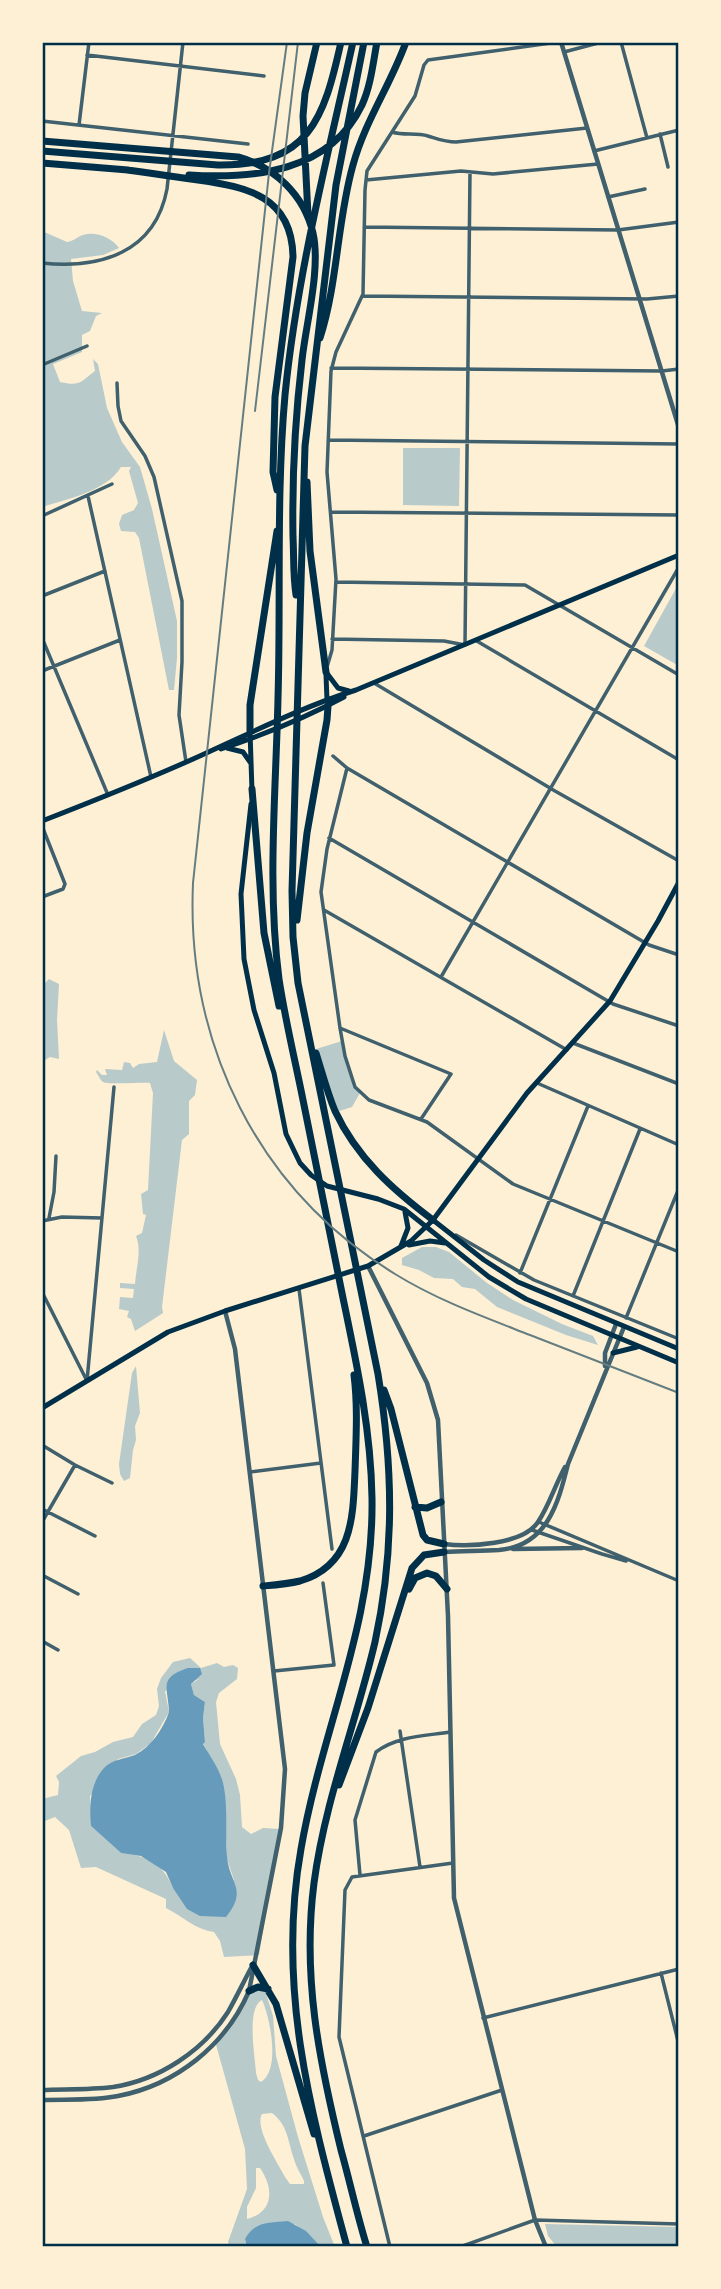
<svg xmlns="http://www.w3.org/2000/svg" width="721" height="2289" font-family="'PT Serif',serif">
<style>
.green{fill:#b9caca;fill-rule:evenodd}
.water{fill:#669bbc}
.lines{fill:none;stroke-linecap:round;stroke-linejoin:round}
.minor{stroke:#3f606c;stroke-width:3.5}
.tertiary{stroke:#3f606c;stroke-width:4.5}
.secondary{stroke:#003049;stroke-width:5}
.motorway{stroke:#003049;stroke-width:7}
.rail{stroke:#657d81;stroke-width:2}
.neatline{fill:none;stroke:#003049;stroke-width:2.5}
</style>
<rect width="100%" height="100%" fill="#fdf0d5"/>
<!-- green -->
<path class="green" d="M42,231L67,242C74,241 77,237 83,235C96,231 112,238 119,248L103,255L71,259L73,281L82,311L102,313L96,316L90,331L82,335V352L53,364L60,382C81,387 81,381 95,371L93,359L98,364L107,408L122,442L140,467L152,509L177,621V658L174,690H169L139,538L135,532L121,531L119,524L122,515L134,510L138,503L129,471L131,467H121C107,491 67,499 42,507Z
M403,448H460L459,506L403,505Z
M679,583V666L644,646Z
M49,979L59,984L57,1020L59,1059L50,1057L45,1060L42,1058V986Z
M164,1030L174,1061L197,1080L195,1095L189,1101V1134L182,1140L162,1307L163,1313L135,1331L131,1319L127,1317L129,1311L119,1309L120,1297L133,1298L134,1289L120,1288V1283L135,1284C136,1268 142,1251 136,1236L142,1233L146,1215L143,1214L141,1194L148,1190L153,1093L150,1083C142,1082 107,1085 103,1082C100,1080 99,1076 96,1072L97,1070L102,1075H107L105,1069L122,1070L124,1062L130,1063L133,1068L139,1064L157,1062Z
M342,1041L352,1080L360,1093L352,1107L336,1112L313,1050Z
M422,1247H436L449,1252L487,1283L513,1300L562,1324L593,1336L598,1345L566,1335L497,1307L475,1289L462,1287L453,1279L434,1278L419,1270L402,1265V1258Z
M136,1366L140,1413L135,1426L136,1440L133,1450L130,1478L124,1481L120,1474L119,1464L132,1373Z
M190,1658L201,1668L217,1663L224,1667L233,1665L238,1668L237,1679L219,1693L216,1702L220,1744L236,1779L240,1795L242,1827L251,1834L263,1828L280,1829L259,1955L224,1957L220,1941L214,1932C196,1930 182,1916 166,1908V1899L96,1867L81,1868L69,1830L55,1817L45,1821L42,1819V1799L58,1795L59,1782L56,1776L81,1756L95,1752L113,1742L133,1737L142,1724L156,1715L159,1706L157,1689L161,1678L173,1662ZM199,1679L191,1684L194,1695L205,1702L203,1718L205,1742L203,1743L224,1786L227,1859L234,1880L173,1888C162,1862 147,1856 121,1853L91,1826L90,1796L118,1759L136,1754L151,1743L169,1712L165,1691Z
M257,1984L264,1987L273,2016L276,2056L298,2137L323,2217L335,2247H321L295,2224L245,2239L247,2247H229L228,2242L247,2189L245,2149L215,2041L242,2006L250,1986ZM262,2000C270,2017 281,2070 261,2082L258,2080L256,2073C255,2056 246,2008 262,2000ZM272,2113C288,2125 288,2142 294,2159C296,2167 301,2174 304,2181V2184H290L285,2177C278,2163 254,2128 262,2114ZM256,2168H260C274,2188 274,2212 247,2219V2207L256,2188Z
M545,2224L679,2227V2247H557L548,2236Z"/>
<!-- water -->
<path class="water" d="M188,1668H200L202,1674L191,1684L194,1695L205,1702L203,1718L205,1742L203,1744C211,1758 221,1771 224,1787C228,1810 225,1834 227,1857C230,1885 248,1889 226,1917L200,1916L187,1909L173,1888L166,1872L141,1856L121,1853L91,1826C89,1807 90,1783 104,1768C113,1759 124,1759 135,1755C151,1747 163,1729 169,1712C168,1687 158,1678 188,1668Z
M288,2221L306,2231L321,2247H247L245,2239C255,2221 269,2223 288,2221Z"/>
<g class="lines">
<!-- minor -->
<path class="minor" d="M621,42L647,138
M564,52L602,42
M87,55L264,76
M42,121L248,144
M79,125L89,42
M392,132C404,136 416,132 428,136C438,139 445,142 456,142L587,128
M660,134L668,167
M594,151L679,130
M366,180L461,171L493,174L598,164
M608,197L645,189
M364,227L618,230L679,222
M42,263C100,269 155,253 167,189L183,42
M363,296L647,299L679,296
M42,365L87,346
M331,368L662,371L679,369
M117,383L118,406L121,421L145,456L154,477L182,601V662L179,715L186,762
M328,440L679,444
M88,496L151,777
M331,512L679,515
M42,516L112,484
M336,582L525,585L679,675
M42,596L105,571
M42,638L108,795
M332,639L444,641L465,645L470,172
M475,640L679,760
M327,667L332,650L336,579L327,472L331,371L336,352L363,294L365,190L367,171L415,96L424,65L428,60L558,42
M42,671L120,640
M374,683L555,791L679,861
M333,756L347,768L649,945L679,955
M347,768L327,849L321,892L340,1028L345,1056L355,1087L369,1100L427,1122L513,1184L679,1252
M42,826L65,884L63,889L42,897
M329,838L613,1004L679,1026
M324,910L567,1050
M441,977L679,567
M340,1028L451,1074L421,1119
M573,1043L679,1084
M537,1083L679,1145
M49,1218L54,1192L56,1156
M42,1221L62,1217L102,1218
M456,1235L534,1280L679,1339
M520,1273L588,1106
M299,1289L332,1549
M42,1292L86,1379
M573,1296L640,1129
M626,1318L679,1188
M87,1381L114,1087
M42,1445L75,1465L112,1483
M250,1472L321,1463
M42,1509L95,1536
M42,1522L75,1465
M539,1522L679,1581
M532,1530L602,1554L626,1561
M42,1575L78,1594
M42,1641L58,1650
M274,1671L334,1665L323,1583
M400,1731L420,1867
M360,1875L355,1820L376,1752C397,1736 425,1736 450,1732
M661,1973L679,2045
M483,2018L679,1969
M364,2136L502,2090
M390,2247L339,2037L345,1890L352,1877L453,1863
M460,2247L535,2220L679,2224"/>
<!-- tertiary -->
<path class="tertiary" d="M561,42L679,428
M368,1266L427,1383L438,1420L448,1616L454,1898L535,2220L546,2247
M605,1366V1353L616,1324
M444,1544C468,1547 523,1545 538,1522C549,1506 555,1485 565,1467
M513,1549L582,1548
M444,1552C463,1551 481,1551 499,1550C547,1546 558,1504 568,1464L624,1327
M42,2090C65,2089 89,2090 113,2087C159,2080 203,2051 228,2012C236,1998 243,1983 251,1968
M42,2100C67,2099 93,2101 118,2096C176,2085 226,2045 249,1991L281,1828L285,1769L235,1349L225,1311"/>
<!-- secondary -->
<path class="secondary" d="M326,672L338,688L349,691
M326,675L327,700
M250,731L252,791
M227,748L243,752L250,762
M221,749C263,735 305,718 344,697
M251,804L241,894L244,959L254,1010L274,1073L286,1134L300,1163L311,1175L327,1186L378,1199L404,1209L489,1277L526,1299L679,1363
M42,821C96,800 149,779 202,755C253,732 302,707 356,690L679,555
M433,1220L484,1260L518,1282L679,1349
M409,1245L430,1241L445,1243
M401,1246L408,1228L405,1212
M613,1353L637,1347
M42,1408L168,1332L225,1311L368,1266L411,1241L433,1220L527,1093L610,1001L658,921L679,882"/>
<!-- motorway -->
<path class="motorway" d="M364,42L336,185L305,446L292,891L293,937L298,983L378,1374C393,1466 395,1550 375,1642C356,1723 325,1800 314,1883C302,1976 319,2060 341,2150C350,2182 357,2215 367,2247
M42,141L238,157C275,167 304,195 313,233C321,269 306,323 302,360C295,419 292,478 293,537C294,556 293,576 296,595
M42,151L218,165C309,166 324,119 341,42
M42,163L128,170
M127,170C150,173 174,177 198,180C247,187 292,196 293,257L275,397L273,472L277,490
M189,175C254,179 330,172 362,105C371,85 373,63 377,42
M308,215L303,116L305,93L317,42
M320,338C338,282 337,221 353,165C365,121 391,84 406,42
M307,482L310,551L326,672
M250,731V705L277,531
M252,789L264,933L279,1006
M297,920L307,833L327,720L328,706
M316,1053C322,1072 327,1092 335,1111C357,1158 393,1190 433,1220
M384,1390L391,1409L423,1535L427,1540L444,1544
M415,1507L427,1508L441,1502
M263,1586C275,1585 288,1584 300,1581C353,1565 353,1517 355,1471C356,1439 358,1407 354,1375
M409,1589L415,1578L427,1573L436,1576L447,1589
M339,1785L368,1708L412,1568L424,1555L444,1552
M253,1965L276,2004L314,2134
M249,1991L258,1987L268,1989
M347,2247C311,2113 276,1989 301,1849C322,1728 374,1625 372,1498C371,1430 357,1365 343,1298C330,1232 316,1166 303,1100C295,1060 285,1019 279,979C267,886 276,791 278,698C281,597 276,496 285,395C297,275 327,159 353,42"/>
<!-- rail -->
<path class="rail" d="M287,42L269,173L193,883C186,1043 257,1190 395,1274C437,1300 484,1317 530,1335C580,1354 629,1374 679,1393
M255,411L298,42"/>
</g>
<!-- border -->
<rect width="721" height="2289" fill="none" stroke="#fdf0d5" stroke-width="88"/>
<rect x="44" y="44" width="633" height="2201" class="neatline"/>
</svg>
